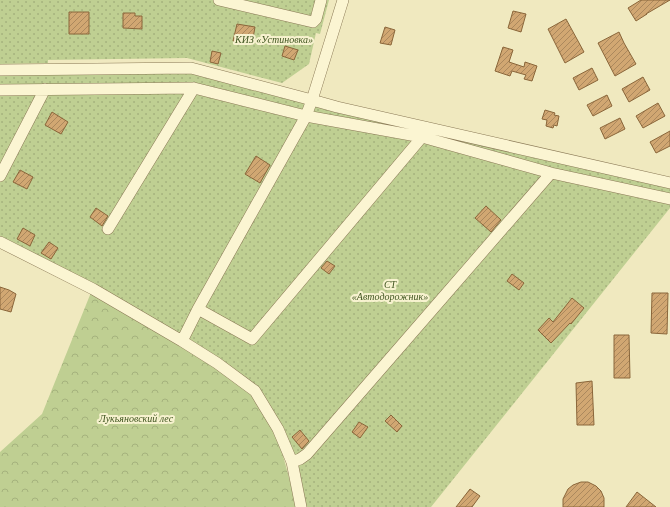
<svg xmlns="http://www.w3.org/2000/svg" width="670" height="507" font-family="'Times New Roman',serif">
<style>
.grass{fill:url(#grass-dots)}
.forest{fill:url(#forest-crowns)}
.building{fill:url(#building-hatch);stroke:#8a663a}
.lines{fill:none;stroke-linecap:round;stroke-linejoin:round}
.minor-casing{stroke:#8a7956;stroke-width:12}
.minor{stroke:#fbf5d2;stroke-width:11}
.labels{text-anchor:middle;stroke-width:4;stroke-linejoin:round;paint-order:stroke}
.park-label{font-size:10px;font-style:italic;fill:#415621;stroke:#f7f2cf}
</style>
<defs>
<pattern id="grass-dots" width="8" height="8" patternUnits="userSpaceOnUse"><rect width="8" height="8" fill="#bfcf92"/><path d="M2 2h.1M6 6h.1" fill="none" stroke="#a5b27d" stroke-width="1.8" stroke-linecap="round"/></pattern>
<pattern id="forest-crowns" width="20" height="18" patternUnits="userSpaceOnUse"><rect width="20" height="18" fill="#bfcf92"/><path d="M2 6a3 3 0 1 1 6 0M12 15a3 3 0 1 1 6 0" fill="none" stroke="#a5b27d"/></pattern>
<pattern id="building-hatch" width="6" height="6" patternUnits="userSpaceOnUse"><rect width="6" height="6" fill="#d1a772"/><path d="M-1 1l2-2M0 6l6-6M5 7l2-2" fill="none" stroke="#ab885d"/></pattern>
</defs>
<rect width="100%" height="100%" fill="#f0e9bf"/>
<!-- grass -->
<path class="grass" d="M0,0H329L320,34L316,33L309,64L282,83L187,58L48,60V63L0,64Z
M191,68L670,183V208L431,507H305L294,461L218,362L0,241V70Z"/>
<!-- forest -->
<path class="forest" d="M92,290L254,393L276,430L297,507H0V452L42,414Z"/>
<!-- building -->
<path class="building" d="M641,0H670L646,14H647L636,21L628,8Z
M513,11L526,14L521,32L508,28Z
M69,12H89V34H69Z
M123,13H135V16H142V29L123,28Z
M566,19L584,52L565,63L548,29Z
M237,24L255,27L252,44L233,41Z
M385,27L395,30L391,45L380,43Z
M619,32L624,43L636,64L615,76L598,43Z
M285,46L298,50L294,60L282,56Z
M503,47L513,50L509,62L524,67L525,62L537,66L532,81L524,79L526,75L512,71L510,76L495,71Z
M212,51L221,53L218,64L210,62Z
M592,68L598,80L579,90L573,78Z
M643,77L650,90L629,102L622,89Z
M607,95L612,106L593,116L587,105Z
M658,103L665,116L643,128L636,116Z
M545,110L555,113L554,115L559,116L557,126L554,125L553,128L546,126L547,120L542,119Z
M52,112L68,122L61,134L45,125Z
M620,118L625,129L605,139L600,128Z
M670,131V146L656,153L650,142Z
M256,156L270,165L260,183L245,174Z
M20,170L33,177L27,189L13,182Z
M486,206L501,220L491,232L475,218Z
M96,208L108,216L102,226L90,217Z
M23,228L35,235L30,246L17,239Z
M49,242L58,248L51,259L41,253Z
M327,261L335,266L329,274L321,268Z
M512,274L524,283L519,290L507,281Z
M0,287L9,290L16,294L11,312L0,309Z
M652,293H668L667,334L651,333Z
M572,298L584,308L571,324L570,323L551,343L538,330L549,318L553,322Z
M614,335H629L630,378H614Z
M592,381L594,425H577L576,383Z
M391,415L402,426L397,432L385,421Z
M359,422L368,427L360,438L352,432Z
M300,430L309,441L302,449L292,437Z
M581,482H588L596,486L601,491L604,498V507H563V499L568,489L573,485Z
M470,489L480,496L472,507H456Z
M637,492L656,507H626Z"/>
<g class="lines">
<defs>
<path id="minor" d="M219,0L313,22L316,19L321,0
M0,70L191,68L312,100L343,0
M0,90L194,88L306,116L422,137
M0,176L45,89
M108,229L194,88
M0,242L93,289L182,341L217,363L255,391L278,429L292,462L301,507
M198,309L252,339L422,137L551,173L670,199
M182,341L198,309L306,116L312,100L337,107L670,183
M292,462L300,459L307,454L551,173"/>
</defs>
<!-- minor casing -->
<use href="#minor" class="minor-casing"/>
<!-- minor -->
<use href="#minor" class="minor"/>
</g>
<g class="labels">
<!-- park labels -->
<g class="park-label">
<text x="274" y="43">КИЗ «Устиновка»</text>
<text x="390" y="288">СТ<tspan x="390" dy="12">«Автодорожник»</tspan></text>
<text x="136" y="422">Лукьяновский лес</text>
</g>
</g>
</svg>
